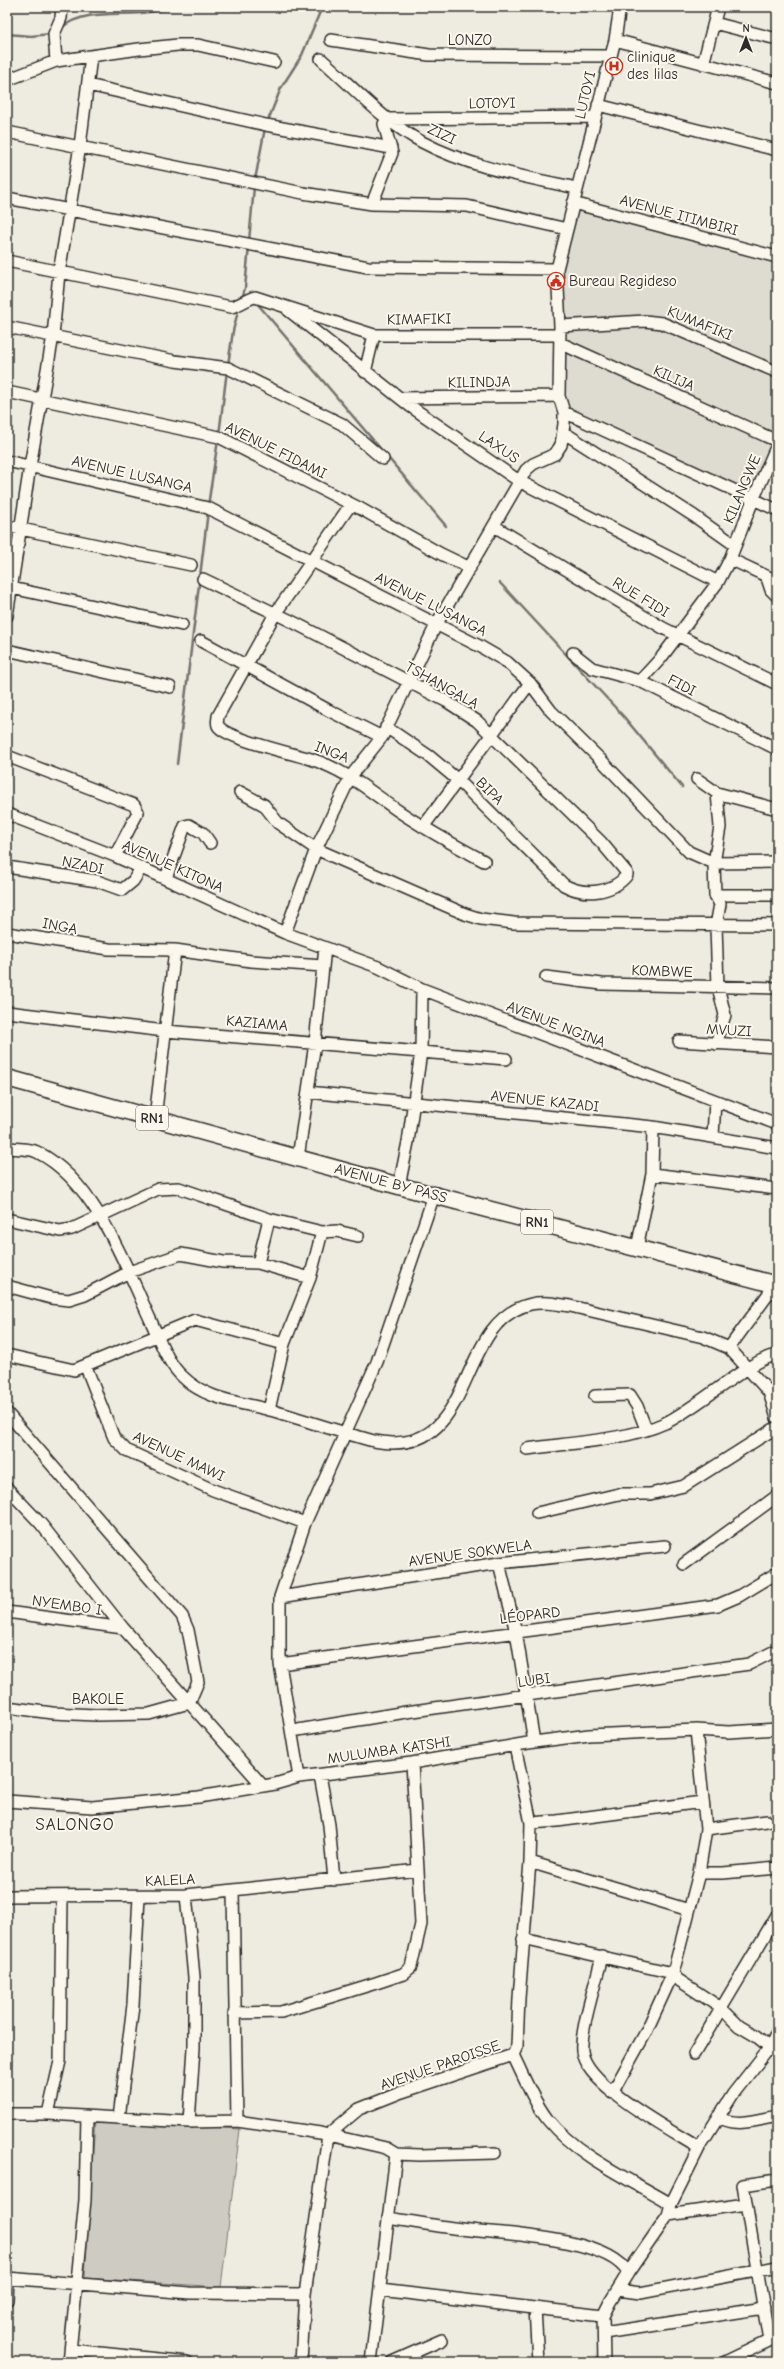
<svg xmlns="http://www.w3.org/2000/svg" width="784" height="2369" font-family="'Comic Neue',sans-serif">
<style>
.built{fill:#dedbd1}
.green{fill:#cecbc2;stroke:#7c7b76}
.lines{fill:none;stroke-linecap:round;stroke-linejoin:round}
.stream{stroke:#74726e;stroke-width:2.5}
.minor-casing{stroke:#2b2b2b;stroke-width:14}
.highway-casing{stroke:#2b2b2b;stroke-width:19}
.minor{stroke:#fbf7ec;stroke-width:11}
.highway{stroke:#fbf7ec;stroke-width:16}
.labels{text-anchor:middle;stroke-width:4;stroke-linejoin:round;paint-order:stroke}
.shield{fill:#fbf7ec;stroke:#696865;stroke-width:1}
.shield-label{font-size:14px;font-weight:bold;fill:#2b2b2b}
.street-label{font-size:15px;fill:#2b2b2b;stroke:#fbf7ec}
.poi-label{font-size:15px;fill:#2b2b2b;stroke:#fbf7ec;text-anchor:start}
.quarter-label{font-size:17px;letter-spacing:1px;fill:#2b2b2b;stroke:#fbf7ec}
</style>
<rect width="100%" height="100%" fill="#eeebe0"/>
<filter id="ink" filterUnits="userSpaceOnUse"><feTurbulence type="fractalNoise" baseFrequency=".025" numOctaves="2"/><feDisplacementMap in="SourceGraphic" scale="8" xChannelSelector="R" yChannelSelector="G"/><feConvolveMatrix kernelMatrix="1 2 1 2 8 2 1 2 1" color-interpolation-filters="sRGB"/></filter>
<g filter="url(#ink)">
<!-- built -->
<path class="built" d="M579,210L777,260V370L685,329L563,322V269Z
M656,325L777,376V440L566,343V326Z
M562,347L776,443L752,499L569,409L564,396Z"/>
<!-- green -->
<path class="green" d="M95,2120L240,2129L221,2287L85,2278Z"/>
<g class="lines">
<!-- stream -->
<path class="stream" d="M61,28C83,10 114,15 141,13C153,12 165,9 178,7
M7,34L31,36L50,34
M267,123L281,88L302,55L322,7
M255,180L265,128
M249,241L254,187
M242,299L245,288L249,246
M256,302L446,526
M228,365L233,331L239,307
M219,435L227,370
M208,506L218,440
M500,583L624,717L682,787
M177,764L208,511"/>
<defs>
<path id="minor" d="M714,23L777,39
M331,40L429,55L609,56
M615,40L777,83
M321,59C353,87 384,122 422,142C469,167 525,177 576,188
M56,61L54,34L61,18L62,7
M703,64L718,7
M7,80L56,61L139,49L178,45H198L274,62
M88,85L266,125L391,148
M598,105L777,150
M7,132L303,193L372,204L467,206L567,229
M7,198L368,267L557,269
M573,203L777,257
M372,204L392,153L384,124L388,119L595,117
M7,261L231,307C241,305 246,299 255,297L374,335H560
M288,310L410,406L519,481L718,582
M560,326L645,321L662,323L777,372
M7,327L175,361L228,368L342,424L383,459
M560,343L777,441
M365,372L374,335
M7,392L219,437L361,509L441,554L470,568
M400,398L559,396
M564,412L777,510
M563,432L694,516L735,545
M7,461L208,508L481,647L507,662L530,683L551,711L603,762L689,852L714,863L777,862
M351,504L275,614L218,716C218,719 216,724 219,727C229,739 293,754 311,759C347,771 367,789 397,810C425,829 454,845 484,861
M7,526L191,565
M494,526L663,628L777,684
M730,559L777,581
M767,578L771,590L777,596
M203,579L289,620L446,701L477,721L601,842L627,873V875C612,894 584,896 564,885L459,781L429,756L386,727
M7,587L182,625
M7,616L30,466L53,336L59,273L80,146L91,56
M201,641L328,710L382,737
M7,650L170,687
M573,653L592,668L640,681L777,749
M640,681L661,658L718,582L730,559L753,500L777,445
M7,756L134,805L138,812L115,856
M697,779L717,793L777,809
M240,792L264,805L278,823L316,849L465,914L481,919L514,923L777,925
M7,814L115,856L285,933L378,967L422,989L777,1124
M423,827L530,683
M7,867L97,881L122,890L133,881L142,867
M166,878L185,826L189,825L203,833L210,843
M715,895H777
M7,933L109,949L175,950L251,961L323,966
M285,933L316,849L351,776L382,737L436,625L526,470L533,464L555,454L561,445L564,424V412L559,396L560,326L557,269L615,40L620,7
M546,977L602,984L777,988
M7,1012L165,1031L506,1059
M679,1041L777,1047
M716,1044L725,1015L718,987L716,926L720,904L715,895L714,863L720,827L717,793
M308,1092L653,1127L777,1148
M155,1118L175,950
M713,1136L715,1101
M7,1148C16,1149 29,1148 37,1152C94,1180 125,1264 150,1319C159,1338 167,1363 183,1377C206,1400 240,1402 270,1410C305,1420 339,1432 374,1441C480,1461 452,1322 531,1304C543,1301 558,1304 570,1306L703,1337L729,1348L769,1392L777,1418
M298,1158L315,1043L325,948
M652,1174L777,1189
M399,1186L408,1142L421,1052L422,989
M7,1219L60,1231L72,1229L158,1189L179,1188L269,1219L322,1232L310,1278L284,1344L269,1410
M322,1232L337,1231L358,1236
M637,1248L652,1174L653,1127
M258,1263L269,1219
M7,1286L51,1298L69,1300L85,1295L129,1272L181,1254L223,1262L258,1263L310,1278
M729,1348L775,1285
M7,1355L74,1370L195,1320L284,1344
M86,1367L114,1438L126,1450L213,1490L305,1523
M595,1396L630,1395L637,1406L646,1429
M7,1413L182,1616L188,1630L198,1682L189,1703L149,1714L96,1715L52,1713L7,1707
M527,1449C568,1443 628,1440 665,1423C693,1411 753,1357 777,1355
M7,1488L41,1524L123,1628L263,1786
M537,1513L619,1494H650L684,1486L777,1427
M499,1563L516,1632L534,1742
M684,1564L777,1496
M280,1597L499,1563L665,1546
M7,1612L123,1628
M280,1664L718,1605L739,1596L777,1573
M292,1731L406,1712L749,1664L777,1650
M320,1775L329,1825L334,1880
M299,1777L280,1664V1597L305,1523L377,1362L434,1195
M7,1801L92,1807L199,1797L275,1784L299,1777L412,1763L534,1742L589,1735L696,1730L729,1732L777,1729
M531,1823L557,1821L702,1802
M706,1829L767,1821
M530,1862L689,1910
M699,1873H723L777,1868
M233,1891L237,2121
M186,1895L194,1977V2048L189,2122
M7,1896L186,1895L418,1870
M523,1939L673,1973L677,1979L721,2008L739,2026L756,2036L777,2053
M602,1956C597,1979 580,2030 582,2051C585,2085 672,2131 699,2148
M234,2013L281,2012L376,1983L403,1974L411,1967L421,1924L412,1763
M694,2054L777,1915
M513,2055C524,2077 533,2101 548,2120C577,2156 631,2180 671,2204
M612,2093L646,2032L673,1973L699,1873L706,1829L696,1730
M7,2114H48L189,2122L237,2121L320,2133L386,2148L396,2154L420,2155L495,2153
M48,2114L60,2061L62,1897
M119,2118L133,2005L139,1897
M719,2118C738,2127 757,2120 777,2116
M668,2215L746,2204
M388,2218C415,2222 442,2227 470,2230C506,2234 609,2238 628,2273
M7,2278L190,2293L305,2294
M380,2290L603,2316
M618,2290L640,2293L777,2267
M7,2300L8,2278
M535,2308L538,2362
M604,2333L764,2308
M769,2341L743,2185L777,2180
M71,2350L187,2362
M69,2362L85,2200L87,2117
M301,2362L305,2294L328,2135L359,2109L402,2092L513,2055L517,2046L519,1998L530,1862L531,1823L515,1746
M371,2362L396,2154
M392,2362L442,2340
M604,2362L603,2316L610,2302L628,2273L668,2215L671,2204L699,2148L733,2094L770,2047L777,2032
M725,2362L777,2337"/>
<path id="highway" d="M7,1078L399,1186L777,1285"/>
</defs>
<!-- minor casing -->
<use href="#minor" class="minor-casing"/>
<!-- highway casing -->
<use href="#highway" class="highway-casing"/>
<!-- minor -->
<use href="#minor" class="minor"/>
<!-- highway -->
<use href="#highway" class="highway"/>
</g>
</g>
<!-- icons -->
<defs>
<symbol id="hospital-ring" viewBox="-11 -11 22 22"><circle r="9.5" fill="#fbf7ec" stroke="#c8321e" stroke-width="1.5"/><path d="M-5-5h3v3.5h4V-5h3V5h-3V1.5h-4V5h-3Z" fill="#c8321e"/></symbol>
<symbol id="civic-ring" viewBox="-11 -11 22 22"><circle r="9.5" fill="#fbf7ec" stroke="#c8321e" stroke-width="1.5"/><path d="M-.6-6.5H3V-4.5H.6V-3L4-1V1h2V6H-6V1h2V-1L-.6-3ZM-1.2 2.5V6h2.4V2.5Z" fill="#c8321e"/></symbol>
</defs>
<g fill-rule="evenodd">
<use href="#hospital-ring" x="604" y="56" width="20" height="20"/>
<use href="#civic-ring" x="546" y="271" width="20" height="20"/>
</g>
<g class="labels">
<!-- shield labels -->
<g class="shield">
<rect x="136" y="1106" width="32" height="24" rx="3"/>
<rect x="521" y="1210" width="32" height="24" rx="3"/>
</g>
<g class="shield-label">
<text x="152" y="1123">RN1</text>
<text x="537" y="1227">RN1</text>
</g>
<!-- street labels -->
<g class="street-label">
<text x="470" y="45">LONZO</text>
<text transform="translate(585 95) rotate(-77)" y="5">LUTOYI</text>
<text transform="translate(492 103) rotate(-1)" y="5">LOTOYI</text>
<text transform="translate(442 134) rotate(25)" y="5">ZIZI</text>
<text transform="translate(679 215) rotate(15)" y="5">AVENUE ITIMBIRI</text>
<text transform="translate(419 319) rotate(-1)" y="5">KIMAFIKI</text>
<text transform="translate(700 323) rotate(22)" y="5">KUMAFIKI</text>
<text transform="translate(674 378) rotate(24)" y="5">KILIJA</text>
<text transform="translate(479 382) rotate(-1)" y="5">KILINDJA</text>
<text transform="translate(499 447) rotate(34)" y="5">LAXUS</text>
<text transform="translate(276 450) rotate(26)" y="5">AVENUE FIDAMI</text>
<text transform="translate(132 474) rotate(13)" y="5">AVENUE LUSANGA</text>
<text transform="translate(742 489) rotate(-67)" y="5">KILANGWE</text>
<text transform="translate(641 597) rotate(31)" y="5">RUE FIDI</text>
<text transform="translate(431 604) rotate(27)" y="5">AVENUE LUSANGA</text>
<text transform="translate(442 685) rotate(29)" y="5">TSHANGALA</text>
<text transform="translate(682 685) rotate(27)" y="5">FIDI</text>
<text transform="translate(332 752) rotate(21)" y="5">INGA</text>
<text transform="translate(490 791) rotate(45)" y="5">BIPA</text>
<text transform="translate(83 865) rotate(12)" y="5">NZADI</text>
<text transform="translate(173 866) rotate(24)" y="5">AVENUE KITONA</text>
<text transform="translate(60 926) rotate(11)" y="5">INGA</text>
<text transform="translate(662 971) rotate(2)" y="5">KOMBWE</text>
<text transform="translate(257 1023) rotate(5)" y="5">KAZIAMA</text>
<text transform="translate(556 1024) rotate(21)" y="5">AVENUE NGINA</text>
<text transform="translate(729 1030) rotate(3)" y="5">MVUZI</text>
<text transform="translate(545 1101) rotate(6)" y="5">AVENUE KAZADI</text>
<text transform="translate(391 1183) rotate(15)" y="5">AVENUE BY PASS</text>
<text transform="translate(179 1456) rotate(25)" y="5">AVENUE MAWI</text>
<text transform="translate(470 1553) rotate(-8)" y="5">AVENUE SOKWELA</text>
<text transform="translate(67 1605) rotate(8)" y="5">NYEMBO I</text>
<text transform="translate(530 1615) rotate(-7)" y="5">LÉOPARD</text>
<text transform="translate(534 1680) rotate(-8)" y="5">LUBI</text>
<text x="98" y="1704">BAKOLE</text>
<text transform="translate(389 1750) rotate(-8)" y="5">MULUMBA KATSHI</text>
<text transform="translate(170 1880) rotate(-3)" y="5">KALELA</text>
<text transform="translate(440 2065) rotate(-19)" y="5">AVENUE PAROISSE</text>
</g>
<!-- poi labels -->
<g class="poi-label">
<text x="627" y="62">clinique<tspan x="627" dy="17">des lilas</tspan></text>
<text x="569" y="286">Bureau Regideso</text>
</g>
<!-- quarter labels -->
<g class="quarter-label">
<text x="75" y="1830">SALONGO</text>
</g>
</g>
<!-- margin -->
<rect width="784" height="2369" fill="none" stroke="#fbf7ec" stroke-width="24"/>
<rect x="12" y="12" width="760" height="2345" fill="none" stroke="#2b2b2b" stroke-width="1.5" filter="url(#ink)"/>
<!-- north arrow -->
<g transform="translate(746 38)" stroke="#fbf7ec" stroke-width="3" paint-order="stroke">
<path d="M0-3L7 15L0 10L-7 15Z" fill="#2b2b2b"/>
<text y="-6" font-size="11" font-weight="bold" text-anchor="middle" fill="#2b2b2b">N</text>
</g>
</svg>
